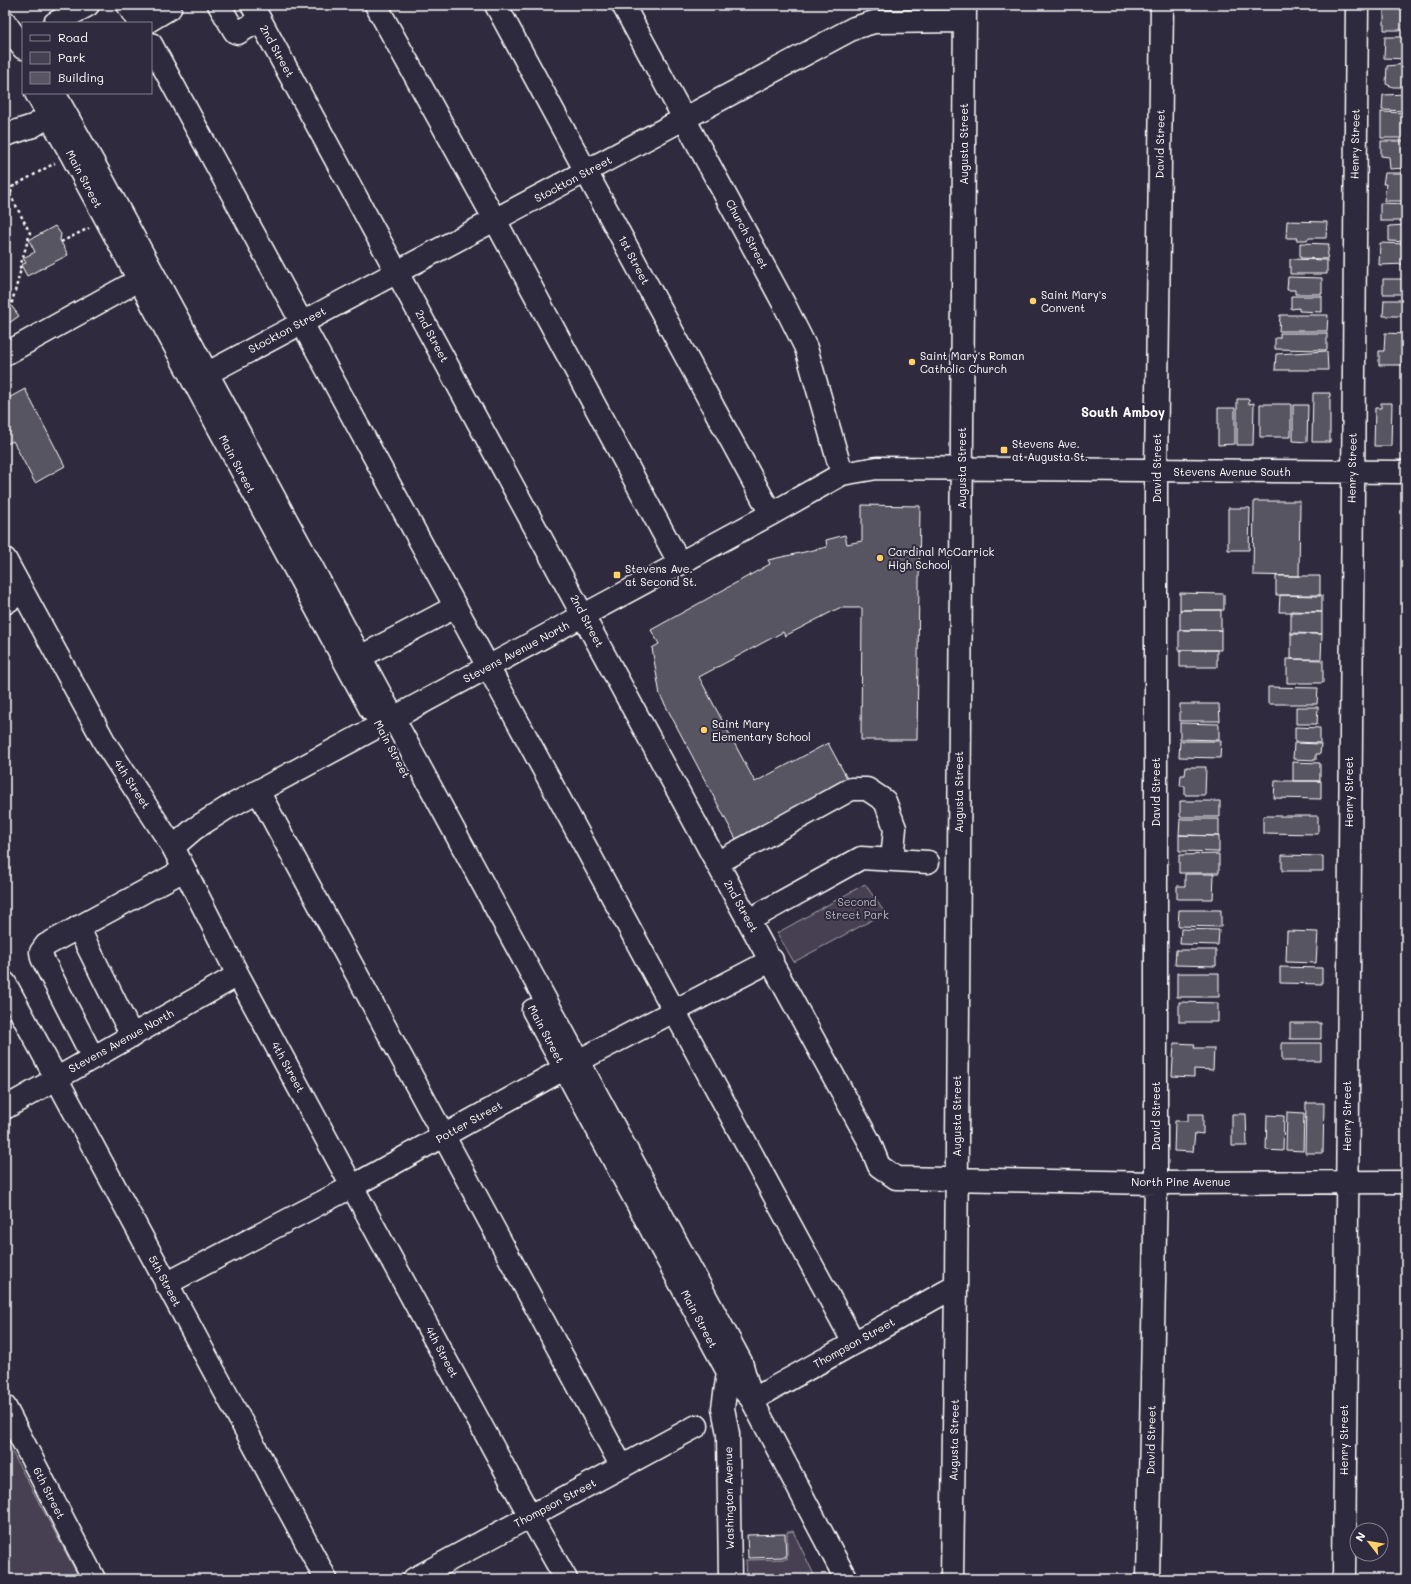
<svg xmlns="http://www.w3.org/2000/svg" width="1411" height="1584" font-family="Mali,sans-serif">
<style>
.green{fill:#464152;stroke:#a2a0a8}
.building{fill:#595564;stroke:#fff}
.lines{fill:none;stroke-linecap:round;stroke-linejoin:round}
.minor-casing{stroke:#fff;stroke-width:25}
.major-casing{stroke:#fff;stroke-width:25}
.path{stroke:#fff;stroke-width:2.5;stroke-dasharray:3 3;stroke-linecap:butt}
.minor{stroke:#2f2a3d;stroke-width:22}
.major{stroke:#2f2a3d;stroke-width:22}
.poi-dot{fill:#ffd166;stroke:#2f2a3d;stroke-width:1.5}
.labels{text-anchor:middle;stroke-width:4;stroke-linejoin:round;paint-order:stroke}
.street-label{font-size:11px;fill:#fff;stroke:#2f2a3d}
.poi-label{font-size:11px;fill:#fff;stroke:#2f2a3d;text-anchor:start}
.park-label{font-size:11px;fill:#b5b3ba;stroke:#2f2a3d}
.quarter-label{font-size:13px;font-weight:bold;fill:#fff;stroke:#2f2a3d}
</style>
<rect width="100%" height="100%" fill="#2f2a3d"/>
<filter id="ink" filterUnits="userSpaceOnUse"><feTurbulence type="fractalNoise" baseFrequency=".025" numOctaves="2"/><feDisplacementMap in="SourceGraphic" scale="8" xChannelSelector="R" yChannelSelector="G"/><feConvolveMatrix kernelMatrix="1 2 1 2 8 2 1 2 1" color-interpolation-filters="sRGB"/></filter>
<g filter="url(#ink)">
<!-- green -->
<path class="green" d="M865,884L885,913L794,962L777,933Z
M5,1439L80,1579H5Z
M793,1531L816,1579H747L746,1560L787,1559V1532Z"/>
<!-- building -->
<path class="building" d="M1384,5L1406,6V30H1384Z
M1385,37H1406V59L1384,58Z
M1406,64V87H1393L1386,84L1387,66Z
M1406,94V111L1382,110L1383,95Z
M1381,112L1406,113V138H1381Z
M1381,141H1406V168L1390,169L1389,157L1381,156Z
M1385,173H1406V201H1384L1386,184H1383Z
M1380,203L1406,204V221H1380Z
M1287,221L1327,222L1326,238H1310L1306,240H1296L1297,238H1286Z
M1406,225V242L1389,241V226Z
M55,226L61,234L60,240L68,255L27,276L21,265L26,263L23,258L35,252L29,240Z
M1300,243L1329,244L1327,259L1300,258Z
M1380,243L1406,244V264L1379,265Z
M1290,259L1327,260V274H1290Z
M1288,277L1322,278V294H1295V290H1287Z
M1383,279H1406V294H1383Z
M1291,296H1322V312L1299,311V308L1291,309Z
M7,300L19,316L5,326V302Z
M1384,300H1406V316H1383Z
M1280,315H1328L1327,331H1279Z
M1280,333H1327V350L1275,349V338H1280Z
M1385,333L1406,334V365H1379V351H1384Z
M1327,351L1328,370H1275L1276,354Z
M25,389L65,466L35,483L13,441L5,445V400Z
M1313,393H1330V442H1312Z
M1237,399H1249V404L1254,403L1253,445H1237Z
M1381,403H1392L1391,446H1374L1375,408H1381Z
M1260,404H1291V437H1260Z
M1293,405H1308L1307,442L1293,441Z
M1218,408H1235V444L1218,445Z
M1254,501H1300L1299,576L1253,575Z
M862,505L920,506L917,740H861L862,608H839L785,636L783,632L699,677L755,782L828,743L848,780L736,839L660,695L652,648L659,644L651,630L770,564L768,560L827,547L826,540L845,535L847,544L862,541Z
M1228,508H1250L1249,550H1228Z
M1276,576H1320V596L1276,595Z
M1180,593L1224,594V610H1180Z
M1280,595H1322V612H1279Z
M1180,610H1221V630H1180Z
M1291,611L1322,612V634H1291Z
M1179,630H1221V650H1179Z
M1291,633L1322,634L1321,659H1291Z
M1180,650H1217V667H1180Z
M1287,659L1323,660V683H1287Z
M1268,687L1318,688L1317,704H1268Z
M1180,704H1219L1220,721H1180Z
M1296,707H1318L1317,724H1296Z
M1180,723L1219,724V740L1180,739Z
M1295,727L1320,728V743L1295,742Z
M1180,741H1221L1220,758L1179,757Z
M1294,743L1321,744L1320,754H1316V760L1293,759Z
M1293,762L1320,763V781H1293Z
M1186,767H1206L1205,795H1185V786H1180L1181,775H1185Z
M1275,781H1321V799L1274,798Z
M1180,801H1220V817H1180Z
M1263,816H1318V834L1263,833Z
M1180,819H1219V836L1179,835Z
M1179,835L1219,836V852L1179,851Z
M1219,854V873H1179V855Z
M1282,855L1323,856V871H1282Z
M1185,874H1214L1213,899H1177V886H1185Z
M1179,910H1221V927L1178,926Z
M1181,929L1219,930L1218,945L1180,944Z
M1287,931L1318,932L1316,963L1286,962Z
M1176,950H1216V966L1175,965Z
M1280,967L1322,968V984L1280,983Z
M1177,973H1219V997H1177Z
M1179,1002L1218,1003V1022H1179Z
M1290,1023H1321V1039H1290Z
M1174,1043L1195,1044L1194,1048H1214L1213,1070L1194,1069V1077L1172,1076Z
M1282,1043H1321V1061H1282Z
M1306,1103H1324L1323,1153H1305Z
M1287,1112L1304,1113L1303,1151L1286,1150Z
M1188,1114H1203V1134L1195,1133L1193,1152L1174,1151L1175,1121H1188Z
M1232,1114H1246L1247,1146H1232Z
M1267,1115L1284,1116L1283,1151L1266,1150Z
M785,1534L786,1557L748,1558L747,1535Z"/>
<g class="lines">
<defs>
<path id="minor" d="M128,5L139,23
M219,5L235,32L238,33L260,20
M252,5L717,863L869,1141L879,1166L896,1178L1156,1183L1406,1182
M376,5L495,220L680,564
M496,5L771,514
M623,5L784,304L806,348L842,474
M55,23L88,5
M145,23L170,8
M151,44L854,1343
M5,135L33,126L49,116
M5,354L139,280
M193,381L854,28L874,22L965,21
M5,559L105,743L173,847L238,975L530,1516L566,1579
M5,603L22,592
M360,657L455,607
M258,791L622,1467
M173,847L194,829L227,808L771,514L842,474L877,468L1406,472
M717,863L851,789H867L885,801L895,828L892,860
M749,920L861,858L928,862
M78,927L132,1036
M5,983L326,1579
M93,1058L42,958L41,952L46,945L184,870
M5,1108L238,975
M166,1284L353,1186L578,1061L772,960
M752,1400L956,1286
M5,1407L94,1579
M414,1579L697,1426
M952,1579L956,1286L965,5
M1148,1579L1156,1183V471L1162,5
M1344,1579L1357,5"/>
<path id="major" d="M5,22L23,48
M36,93L71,154L371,710
M54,93L99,173L741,1362L752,1400L846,1579
M533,1010L728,1372L748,1395
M728,1372L723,1408L728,1434L730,1579"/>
</defs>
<!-- minor casing -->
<use href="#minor" class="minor-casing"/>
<!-- major casing -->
<use href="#major" class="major-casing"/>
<!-- path -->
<path class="path" d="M5,185L12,187
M12,187L55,163
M5,194L11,193L12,187
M10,194L30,233L20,267L21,269L11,306
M61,242L89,228"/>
<!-- minor -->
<use href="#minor" class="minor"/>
<!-- major -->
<use href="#major" class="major"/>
</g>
</g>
<!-- markers -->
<g class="poi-dot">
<circle cx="1033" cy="301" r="4"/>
<circle cx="912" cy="362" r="4"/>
<rect x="1000" y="446" width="8" height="8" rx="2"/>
<circle cx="880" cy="558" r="4"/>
<rect x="613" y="571" width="8" height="8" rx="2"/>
<circle cx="704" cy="730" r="4"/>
</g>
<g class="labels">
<!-- street labels -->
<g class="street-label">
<text transform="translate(277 51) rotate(61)" y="4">2nd Street</text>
<text transform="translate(964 144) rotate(-90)" y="4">Augusta Street</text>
<text transform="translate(1160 144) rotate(-89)" y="4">David Street</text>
<text transform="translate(1355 144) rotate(-89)" y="4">Henry Street</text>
<text transform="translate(84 179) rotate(62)" y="4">Main Street</text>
<text transform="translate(573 179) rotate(-28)" y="4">Stockton Street</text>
<text transform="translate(747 234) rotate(62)" y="4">Church Street</text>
<text transform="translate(634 260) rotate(62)" y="4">1st Street</text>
<text transform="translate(287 330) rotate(-28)" y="4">Stockton Street</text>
<text transform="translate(432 336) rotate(62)" y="4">2nd Street</text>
<text transform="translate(237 464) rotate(62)" y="4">Main Street</text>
<text transform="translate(962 468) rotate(-90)" y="4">Augusta Street</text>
<text transform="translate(1157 468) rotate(-90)" y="4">David Street</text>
<text transform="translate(1352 468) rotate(-89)" y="4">Henry Street</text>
<text x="1232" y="476">Stevens Avenue South</text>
<text transform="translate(587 621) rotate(62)" y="4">2nd Street</text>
<text transform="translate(516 652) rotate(-28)" y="4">Stevens Avenue North</text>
<text transform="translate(392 749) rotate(62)" y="4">Main Street</text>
<text transform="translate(132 784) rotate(57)" y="4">4th Street</text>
<text transform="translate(959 792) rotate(-90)" y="4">Augusta Street</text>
<text transform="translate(1156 792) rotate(-90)" y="4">David Street</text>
<text transform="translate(1349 792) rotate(-90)" y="4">Henry Street</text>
<text transform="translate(741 906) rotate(61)" y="4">2nd Street</text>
<text transform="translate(546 1034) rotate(62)" y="4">Main Street</text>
<text transform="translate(121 1041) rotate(-29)" y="4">Stevens Avenue North</text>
<text transform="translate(288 1067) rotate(61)" y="4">4th Street</text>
<text transform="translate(957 1116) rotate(-90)" y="4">Augusta Street</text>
<text transform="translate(1156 1116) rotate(-90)" y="4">David Street</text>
<text transform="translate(1347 1116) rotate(-90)" y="4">Henry Street</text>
<text transform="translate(469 1122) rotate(-29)" y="4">Potter Street</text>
<text x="1181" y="1186">North Pine Avenue</text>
<text transform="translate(165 1281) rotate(62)" y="4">5th Street</text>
<text transform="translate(699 1319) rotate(62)" y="4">Main Street</text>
<text transform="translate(854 1343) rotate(-29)" y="4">Thompson Street</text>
<text transform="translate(442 1352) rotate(62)" y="4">4th Street</text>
<text transform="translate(954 1440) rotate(-89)" y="4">Augusta Street</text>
<text transform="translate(1151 1440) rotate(-89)" y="4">David Street</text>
<text transform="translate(1344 1440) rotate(-90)" y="4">Henry Street</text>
<text transform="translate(49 1493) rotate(63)" y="4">6th Street</text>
<text transform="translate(729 1498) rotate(-91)" y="4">Washington Avenue</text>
<text transform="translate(555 1503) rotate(-28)" y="4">Thompson Street</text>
</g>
<!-- poi labels -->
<g class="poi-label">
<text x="1041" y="299">Saint Mary's<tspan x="1041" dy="13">Convent</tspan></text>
<text x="920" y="360">Saint Mary's Roman<tspan x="920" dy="13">Catholic Church</tspan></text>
<text x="1012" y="448">Stevens Ave.<tspan x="1012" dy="13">at Augusta St.</tspan></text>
<text x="888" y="556">Cardinal McCarrick<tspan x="888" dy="13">High School</tspan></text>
<text x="625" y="573">Stevens Ave.<tspan x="625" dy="13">at Second St.</tspan></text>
<text x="712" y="728">Saint Mary<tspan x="712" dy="13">Elementary School</tspan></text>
</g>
<!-- park labels -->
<g class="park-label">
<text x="857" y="906">Second<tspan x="857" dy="13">Street Park</tspan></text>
</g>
<!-- quarter labels -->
<g class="quarter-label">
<text x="1123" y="417">South Amboy</text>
</g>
</g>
<!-- margin -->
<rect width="1411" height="1584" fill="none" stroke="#2f2a3d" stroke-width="20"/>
<rect x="10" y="10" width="1391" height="1564" fill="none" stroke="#fff" stroke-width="1.5" filter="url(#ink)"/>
<!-- legend -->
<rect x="22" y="22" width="130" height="72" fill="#2f2a3d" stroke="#827f8b"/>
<rect x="30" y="35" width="20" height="6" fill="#2f2a3d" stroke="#827f8b"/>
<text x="58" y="42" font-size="12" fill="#ffffff">Road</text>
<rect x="30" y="52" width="20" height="12" fill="#464152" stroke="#827f8b"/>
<text x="58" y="62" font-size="12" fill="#ffffff">Park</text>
<rect x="30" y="72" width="20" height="12" fill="#595564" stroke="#827f8b"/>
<text x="58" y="82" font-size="12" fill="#ffffff">Building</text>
<!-- north arrow -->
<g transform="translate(1369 1542) rotate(301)"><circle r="19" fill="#2f2a3d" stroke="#827f8b"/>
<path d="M0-3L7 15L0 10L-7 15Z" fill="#ffd166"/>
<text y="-6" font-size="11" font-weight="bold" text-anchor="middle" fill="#ffffff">N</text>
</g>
</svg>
